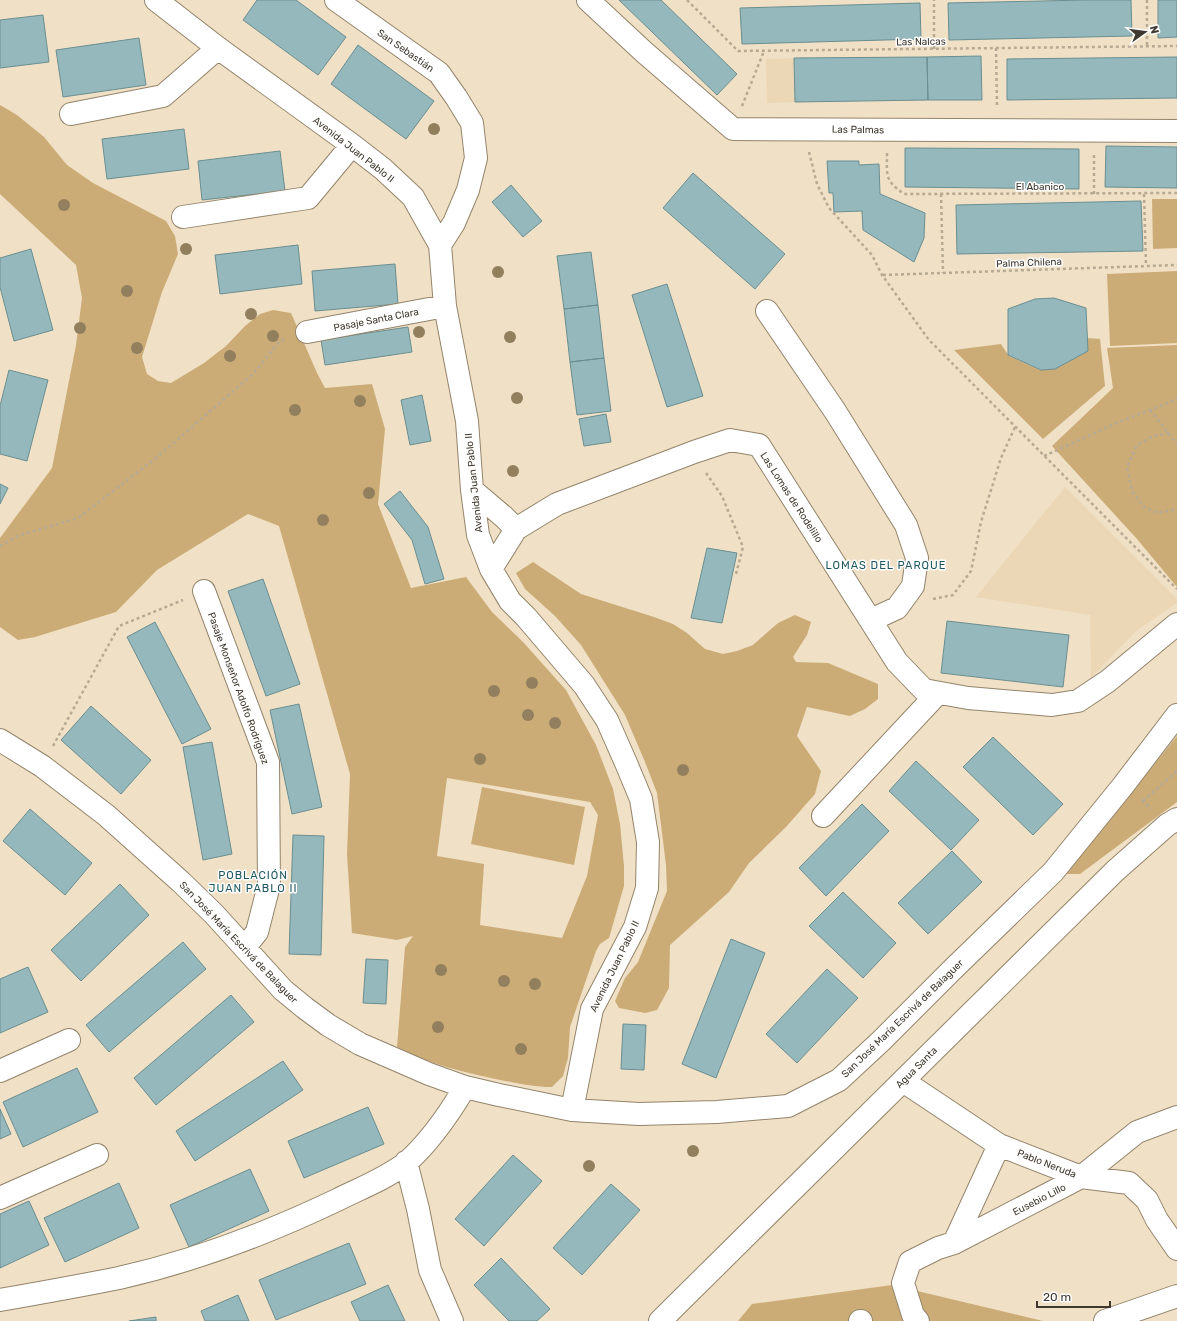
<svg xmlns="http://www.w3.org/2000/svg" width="1177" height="1321" font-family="Rubik,sans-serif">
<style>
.built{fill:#ebd6b5}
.green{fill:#ccac76;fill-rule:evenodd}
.building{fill:#94b8bc;stroke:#6b8e91}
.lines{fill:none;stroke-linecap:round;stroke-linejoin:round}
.minor-casing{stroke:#93846b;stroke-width:24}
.major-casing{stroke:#93846b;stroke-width:24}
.path{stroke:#b6aa94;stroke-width:2.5;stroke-dasharray:3 3;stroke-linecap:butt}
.minor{stroke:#fff;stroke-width:22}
.major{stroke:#fff;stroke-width:22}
.tree{fill:#917f5d}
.labels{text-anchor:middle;stroke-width:3;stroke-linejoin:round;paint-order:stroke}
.street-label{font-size:10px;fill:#3e382e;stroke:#fff}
.neighbourhood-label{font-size:11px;letter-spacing:1px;fill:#1c575d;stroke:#fff}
</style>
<rect width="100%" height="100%" fill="#f0e0c5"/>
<!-- built -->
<path class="built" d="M794,58L795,102L767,103L766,59Z
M1065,487L1177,599V603L1136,631L1091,678L1090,615L976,597Z"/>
<!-- green -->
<path class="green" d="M0,105L17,115L44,137L67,165L93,183L166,221L175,236L178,254L162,292L142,357L147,374L158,381L171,383L204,363L226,346L245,326L260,314L273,310L291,313L317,373L325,388L372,384L385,429L378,504L411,588L466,577L492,612L523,642L566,690L596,745L613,789L620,824L624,866V886L609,938L600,944L596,951L570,1027L568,1058L563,1076L552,1087C534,1087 517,1083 500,1080C463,1072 431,1065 397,1047L405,947L413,936L397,940L352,933L347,854L350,774L279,526L248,514L157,570L116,612L35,637L18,640L0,627V538L52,468L76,345L82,298L76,265L0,194ZM447,778L590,802L598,815L587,876L562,938L480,925L484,864L437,856Z
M1152,199H1177V248L1153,249Z
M1177,271V343L1110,346L1107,274Z
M1087,338L1100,339L1105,386L1043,439L954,350L1001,344L1009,356L1040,370L1055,369L1087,351Z
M1177,345V587L1137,539L1052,446L1113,388L1107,348Z
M533,562L581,594L654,617L673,624L687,633L705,649L723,654L737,651L753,645L778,623L795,615L811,622L807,635L793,657L796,662L828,663L878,684V699L865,709L850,716L807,707L797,736L821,771L815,794L786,827L749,863L729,892L670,945L669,988L657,1010L645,1013L619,1008L615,1001L625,978L638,962L667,891L666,865L657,793L645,762L625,715L581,645L555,616L525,589L516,573Z
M1177,736V802L1080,874H1066Z
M482,787L585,807L574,865L471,844Z
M892,1285L1043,1321H738L752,1304Z"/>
<!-- building -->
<path class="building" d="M257,0H296L346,37L318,75L243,20Z
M619,0H661L737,74L717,95Z
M1087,0H1131L1132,36L949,40L948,3Z
M1158,0H1177V37L1158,38Z
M920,3L921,39L742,44L740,8Z
M43,15L49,62L0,68V20Z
M139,38L146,85L63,97L56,50Z
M358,45L434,101L406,139L331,84Z
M981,56L982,100H928L927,57Z
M927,57L928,100L795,102L794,58Z
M1177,57V98L1007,100V59Z
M184,129L189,169L107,179L102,139Z
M1106,146L1177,147V188L1105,187Z
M905,148L1079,149V189L905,187Z
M280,151L285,191L202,200L198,161Z
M827,161H859V165L879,164L880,194L925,213L924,238L914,262L863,230L862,211L834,212L833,193H829Z
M693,173L785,254L755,289L663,208Z
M511,185L542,221L523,237L492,202Z
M1141,201L1143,251L957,254L956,205Z
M298,245L302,284L220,294L215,255Z
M31,249L53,330L14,341L0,287V258Z
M591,252L598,305L564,309L557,256Z
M395,264L398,304L315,311L312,271Z
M667,284L703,396L667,407L632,295Z
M1054,298L1086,308L1088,351L1055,369L1041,370L1008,355V309L1035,299Z
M598,305L604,358L570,362L564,309Z
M408,327L412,352L325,365L321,340Z
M604,358L611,411L577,415L570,362Z
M9,370L48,380L27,461L0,454V406Z
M422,395L431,441L410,445L401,400Z
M606,414L611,442L584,446L579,419Z
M0,484L8,488L0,504Z
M400,491L428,527L444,579L425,584L412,540L384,504Z
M707,548L737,553L722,623L691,618Z
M263,579L300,684L266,696L228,591Z
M947,621L1069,635L1063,687L941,673Z
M155,622L211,729L182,744L127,637Z
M299,704L322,807L292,814L270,710Z
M91,706L151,760L121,794L61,740Z
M993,737L1063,804L1033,835L963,767Z
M212,742L232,854L203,860L183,747Z
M916,761L979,820L951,850L889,791Z
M862,804L889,831L826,896L799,868Z
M30,809L92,863L65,895L3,841Z
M293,835L324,836L321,955L289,954Z
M952,851L982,882L928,934L898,903Z
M120,884L149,915L81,981L51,950Z
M843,892L896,943L863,978L809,926Z
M731,939L765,953L716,1078L682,1064Z
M183,942L206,969L109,1052L86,1025Z
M366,959L388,960L386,1004L363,1003Z
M28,967L48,1012L0,1033V979Z
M827,969L858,998L797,1063L766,1034Z
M231,995L254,1022L156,1105L134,1078Z
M623,1024L646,1025L644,1070L621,1069Z
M283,1061L303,1090L195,1161L176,1131Z
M77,1068L98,1112L23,1147L3,1102Z
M368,1107L384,1144L304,1178L288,1141Z
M0,1109L11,1134L0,1139Z
M513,1155L542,1181L484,1246L455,1219Z
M250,1169L269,1211L189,1247L170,1205Z
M119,1183L139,1228L65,1262L44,1218Z
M611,1184L640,1210L582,1275L553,1248Z
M29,1201L49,1245L0,1268V1214Z
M349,1243L366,1284L276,1320L259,1280Z
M501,1258L550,1309L537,1321H509L474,1285Z
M388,1285L405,1321H360L351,1302Z
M238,1295L249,1321H205L201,1311Z
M156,1317V1321H129Z"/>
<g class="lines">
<defs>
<path id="minor" d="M156,0L218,48L352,145L383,169L413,197L440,245L445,306L467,421L472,490L478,535L491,569L510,601L526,617L584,685L607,720L626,763L641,799L648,842L647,888L635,927L592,1009L572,1110
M336,0L439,73L456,97L472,123L476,158L468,190L454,223L440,245
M588,0L644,52L733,129L1177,131
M71,114L163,96L218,48
M183,217L308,198L352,145
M767,311L835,411L906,525L917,558L913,586L897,608L871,620
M307,332L445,306
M472,490L504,517L516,529
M491,569L516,529L557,504L694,452L730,440L759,445L897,662L924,690L968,698L1052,705L1078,701L1108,681L1177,624
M204,591L268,762L269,885L257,932L245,947
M0,740L42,766L106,815L181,882L214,914L283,990L305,1008L328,1025L360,1044L429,1074L465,1087L499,1095L572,1110L639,1114L717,1112L788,1106L839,1080L881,1041L952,970L1053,872L1122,787L1177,715
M823,816L938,693
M0,1071L69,1040
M903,1081L999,1145L1081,1177L1129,1183L1147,1200L1157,1220L1177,1249
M406,1162L418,1209L430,1270L452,1321
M0,1198L97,1155
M954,1243L1081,1177L1137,1132L1177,1117
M0,1300C40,1293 79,1286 119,1278C194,1261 268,1233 337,1200C361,1188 385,1179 406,1163C430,1142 449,1114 465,1087
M860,1321H861
M918,1321L913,1315L903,1283L910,1262L938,1248L954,1243L999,1145
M1105,1321L1177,1296"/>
<path id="major" d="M660,1321L1115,871L1167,825L1177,819"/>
</defs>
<!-- minor casing -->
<use href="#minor" class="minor-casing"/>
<!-- major casing -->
<use href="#major" class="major-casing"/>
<!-- path -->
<path class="path" d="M687,0L738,51L1177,46
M1147,0V46
M996,48L997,107
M934,49V0
M742,106L764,51
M809,152L817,184L829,208L872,255L882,275L929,340L1177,589
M887,153C887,175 884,180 904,194L1177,193
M941,194L943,273
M1094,194V153
M1144,194L1146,266
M883,275L1177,265
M1150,410L1177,444
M1169,433L1153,436L1137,445L1127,467L1132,491L1144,507L1158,513L1177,509
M1044,456L1121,421L1168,403L1177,398
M706,473L722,496L743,547L736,574
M0,546L17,536L78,518L156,458L253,374L280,341L286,339
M933,599L953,595L971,571L981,522L1001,458L1015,427
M53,746L119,626L183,600
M1142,800L1151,809
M1143,801L1177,771"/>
<!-- minor -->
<use href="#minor" class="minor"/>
<!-- major -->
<use href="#major" class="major"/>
</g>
<!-- trees -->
<g class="tree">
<circle cx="434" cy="129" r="6"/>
<circle cx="64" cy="205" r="6"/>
<circle cx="186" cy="249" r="6"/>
<circle cx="498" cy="272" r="6"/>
<circle cx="127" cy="291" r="6"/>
<circle cx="251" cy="314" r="6"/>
<circle cx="80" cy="328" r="6"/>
<circle cx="419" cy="332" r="6"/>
<circle cx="273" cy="336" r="6"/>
<circle cx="510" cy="337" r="6"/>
<circle cx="137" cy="348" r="6"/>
<circle cx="230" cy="356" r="6"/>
<circle cx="517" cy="398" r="6"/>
<circle cx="360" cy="401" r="6"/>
<circle cx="295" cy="410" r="6"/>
<circle cx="513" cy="471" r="6"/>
<circle cx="369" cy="493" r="6"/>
<circle cx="323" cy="520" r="6"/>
<circle cx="532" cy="683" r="6"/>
<circle cx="494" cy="691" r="6"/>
<circle cx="528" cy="715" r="6"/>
<circle cx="555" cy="723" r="6"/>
<circle cx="480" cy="759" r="6"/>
<circle cx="683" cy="770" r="6"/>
<circle cx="441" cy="970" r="6"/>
<circle cx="504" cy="981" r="6"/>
<circle cx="535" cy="984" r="6"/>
<circle cx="438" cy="1027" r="6"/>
<circle cx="521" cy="1049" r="6"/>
<circle cx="693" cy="1151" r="6"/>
<circle cx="589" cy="1166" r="6"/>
</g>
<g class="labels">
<!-- street labels -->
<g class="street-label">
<text transform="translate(921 41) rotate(-1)" y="4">Las Nalcas</text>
<text transform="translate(406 50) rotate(35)" y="4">San Sebastián</text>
<text transform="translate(858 129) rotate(1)" y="4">Las Palmas</text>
<text transform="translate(354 149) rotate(38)" y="4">Avenida Juan Pablo II</text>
<text x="1040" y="190">El Abanico</text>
<text transform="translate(1029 262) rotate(-2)" y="4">Palma Chilena</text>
<text transform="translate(376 319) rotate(-11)" y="4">Pasaje Santa Clara</text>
<text transform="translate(473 483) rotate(-96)" y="4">Avenida Juan Pablo II</text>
<text transform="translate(792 497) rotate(57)" y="4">Las Lomas de Rodelillo</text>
<text transform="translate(239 688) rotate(70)" y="4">Pasaje Monseñor Adolfo Rodríguez</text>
<text transform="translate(239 942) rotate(46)" y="4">San José María Escrivá de Balaguer</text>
<text transform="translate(614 966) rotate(-64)" y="4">Avenida Juan Pablo II</text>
<text transform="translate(902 1018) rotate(-44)" y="4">San José María Escrivá de Balaguer</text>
<text transform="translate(916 1067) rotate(-45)" y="4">Agua Santa</text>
<text transform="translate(1047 1163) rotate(21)" y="4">Pablo Neruda</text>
<text transform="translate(1039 1199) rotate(-27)" y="4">Eusebio Lillo</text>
</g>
<!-- neighbourhood labels -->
<g class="neighbourhood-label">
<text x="886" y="569">LOMAS DEL PARQUE</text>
<text x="253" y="879">POBLACIÓN<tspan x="253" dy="13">JUAN PABLO II</tspan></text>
</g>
</g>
<!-- north arrow -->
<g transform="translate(1145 32) rotate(76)" stroke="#ffffff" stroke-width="3" paint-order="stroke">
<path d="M0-3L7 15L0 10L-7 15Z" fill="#3e382e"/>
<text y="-6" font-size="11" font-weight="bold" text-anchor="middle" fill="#3e382e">N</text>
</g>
<!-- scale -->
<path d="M1037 1301v6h73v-6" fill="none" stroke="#3e382e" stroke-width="2"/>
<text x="1043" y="1301" font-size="12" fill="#3e382e" stroke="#ffffff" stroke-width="3" paint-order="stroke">20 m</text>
</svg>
